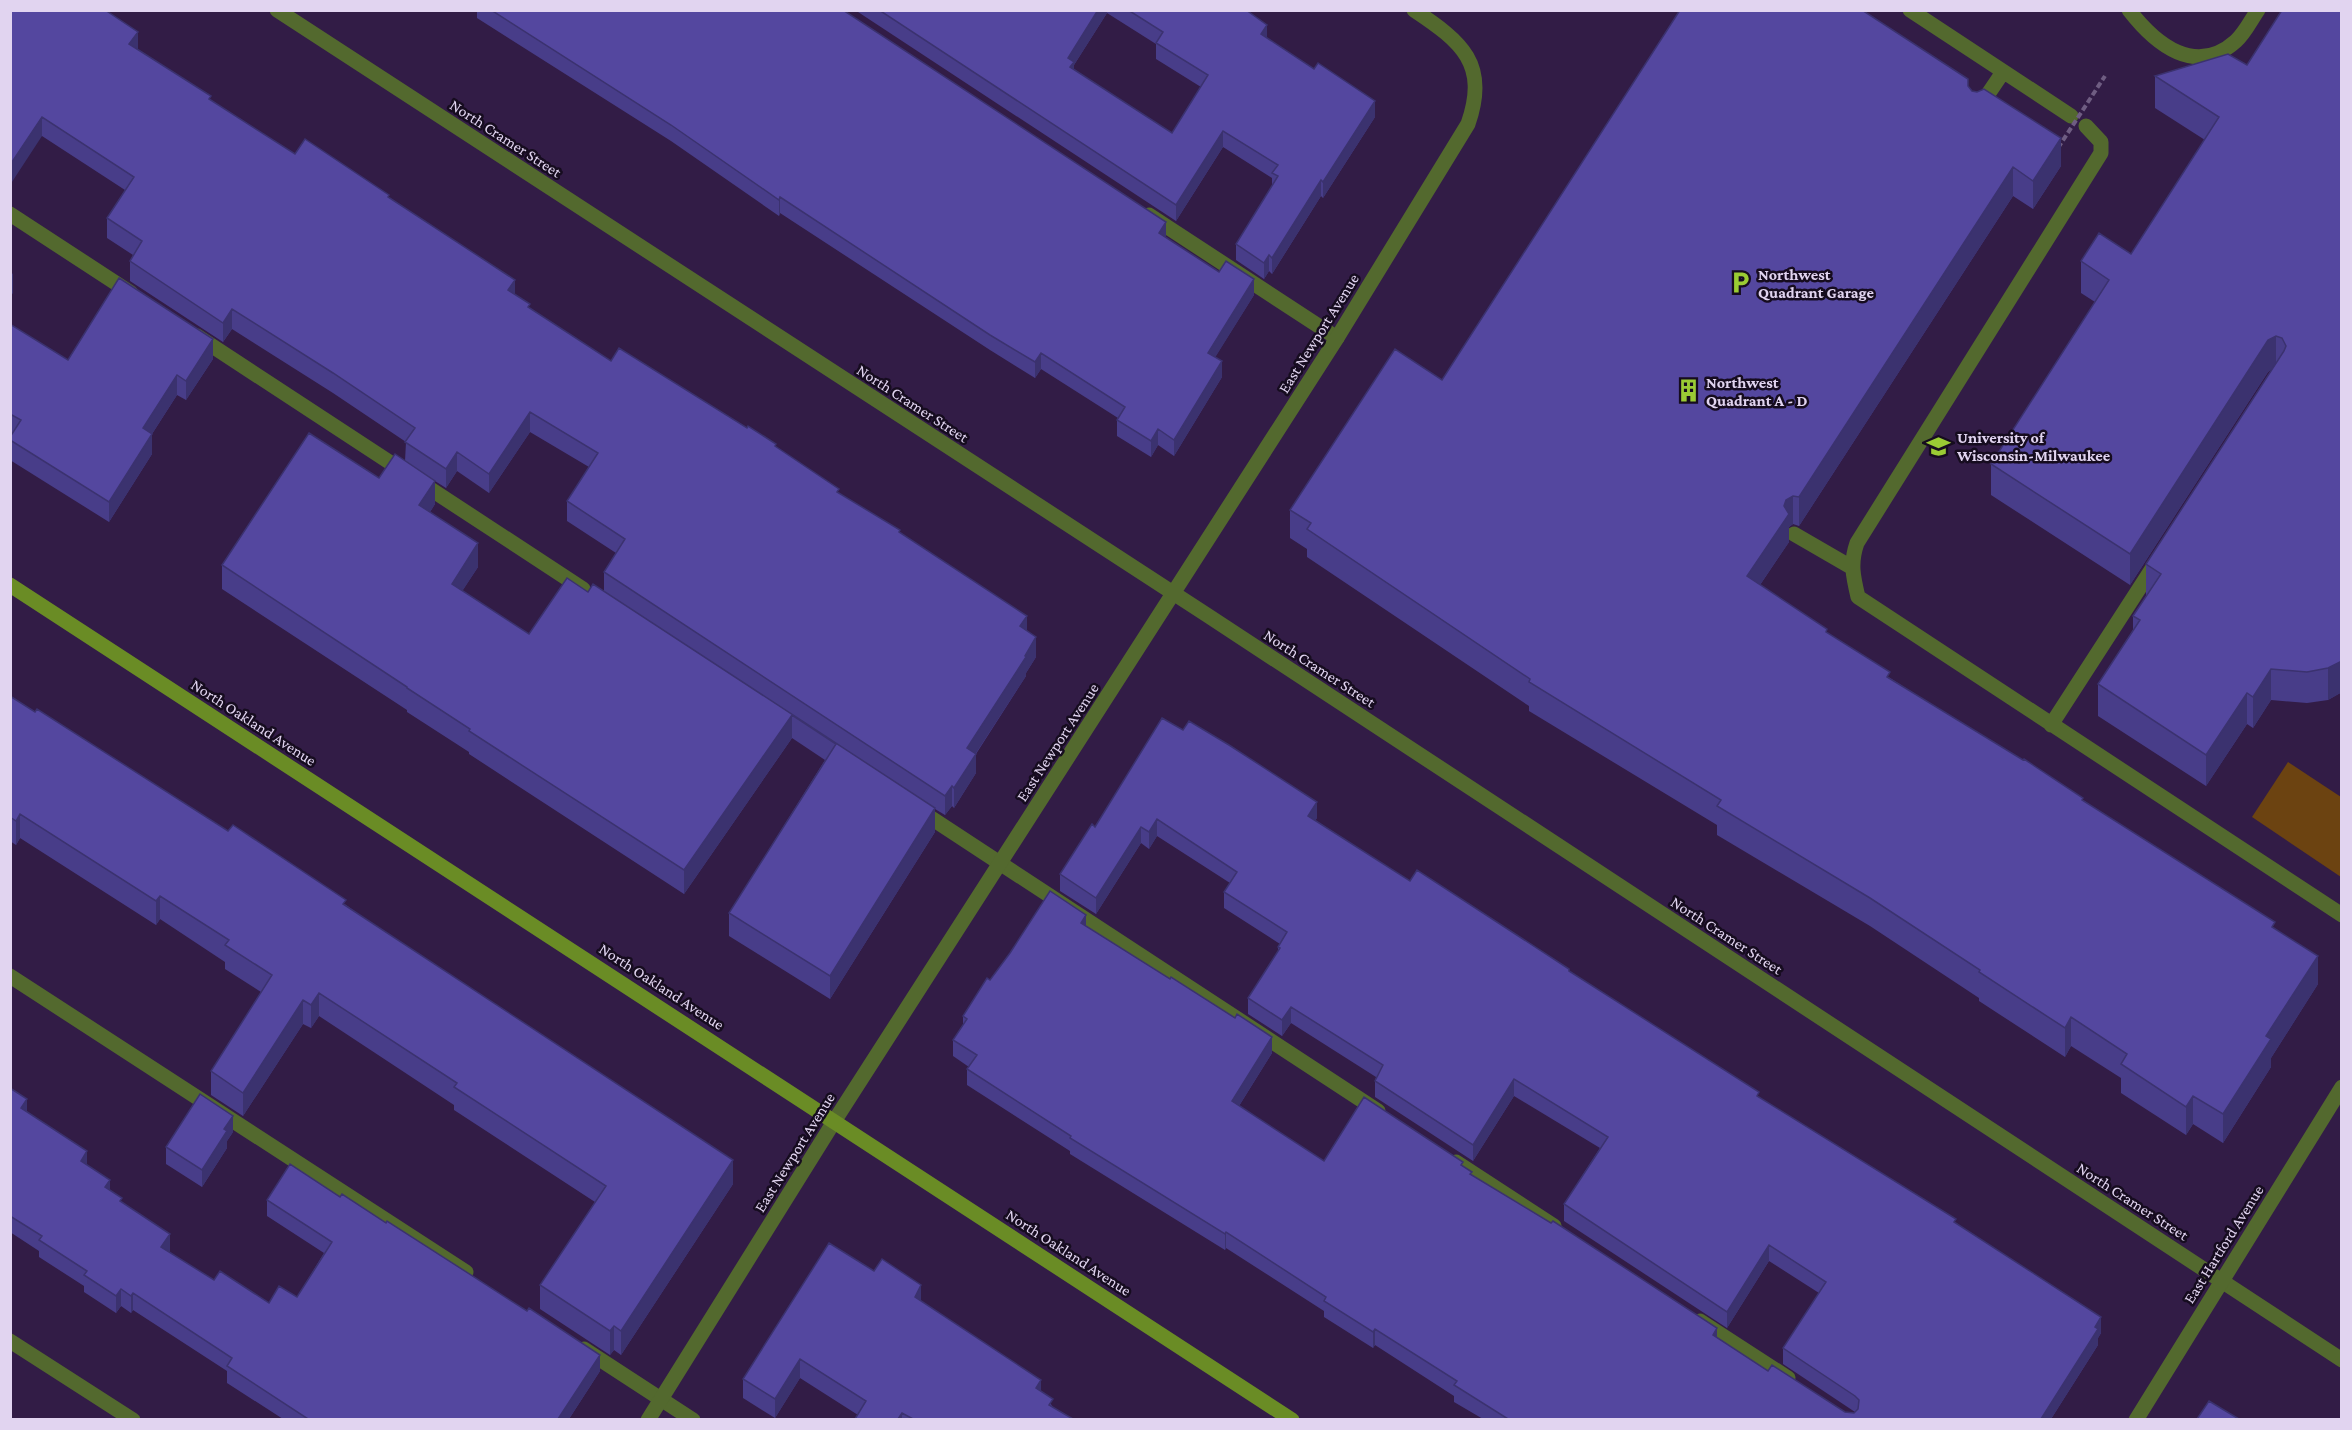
<svg xmlns="http://www.w3.org/2000/svg" width="2352" height="1430" font-family="'Crimson Pro',serif">
<style>
.green{fill:#6c4311}
.lines{fill:none;stroke-linecap:round;stroke-linejoin:round}
.service{stroke:#53692e;stroke-width:15}
.minor{stroke:#53692e;stroke-width:15}
.tertiary{stroke:#53692e;stroke-width:15}
.secondary{stroke:#6a8c25;stroke-width:15}
.path-bridge{stroke:#6f5d82;stroke-width:4;stroke-dasharray:6 3;stroke-linecap:butt}
.wall{fill:#483d89;fill-rule:evenodd}
.shaded-wall{fill:#3b326f}
.building{fill:#54479f;stroke:#3b326f;stroke-width:1.5}
.labels{text-anchor:middle;stroke-width:5;stroke-linejoin:round;paint-order:stroke}
.street-label{font-size:16px;fill:#e1d4f0;stroke:#160c1f}
.poi-label{font-size:16px;font-weight:bold;fill:#e1d4f0;stroke:#160c1f;text-anchor:start}
</style>
<rect width="100%" height="100%" fill="#321c46"/>
<!-- green -->
<path class="green" d="M2288,762L2341,797V877L2252,817Z"/>
<g class="lines">
<!-- service -->
<path class="service" d="M1910,10L2071,116
M2129,10C2156,45 2196,77 2236,41C2245,33 2251,20 2258,10
M1978,109L2003,72
M2086,126L2101,142V153L1857,543C1850,563 1853,576 1858,597L2342,915
M10,214L131,293
M1149,215L1337,338
M197,336L583,589
M1794,534L1851,567
M2051,725L2157,561
M919,810L1378,1111
M10,976L466,1272
M1456,1162L1554,1226
M1700,1321L1788,1378
M584,1349L693,1420"/>
<!-- minor -->
<path class="minor" d="M277,10L1207,615L2342,1360
M10,1341L133,1420
M648,1420L835,1120L1337,338L1468,124C1489,64 1462,42 1414,10"/>
<!-- tertiary -->
<path class="tertiary" d="M2136,1420L2342,1087"/>
<!-- secondary -->
<path class="secondary" d="M10,585L1292,1420"/>
<!-- path-bridge -->
<path class="path-bridge" d="M2058,148L2105,76"/>
</g>
<!-- wall -->
<path class="wall" d="M10,10L138,50L211,100L295,154L389,198L515,294L530,309L611,361L776,447L839,493L900,533L1027,631L1036,657L1026,673V676L976,754V773L954,808L952,806L945,815L935,809V832L830,999L729,936V913L825,760L792,738L684,894L469,754V752L407,712V710L222,589V565L379,478L405,461L406,442L333,393L232,329L223,342L130,281V261L133,255L107,238V218L125,190L42,136ZM530,432L589,467L567,501V521L616,553L604,572V591L588,592L529,634L462,591L478,567L430,512L435,504V481L446,488L457,471L489,493Z
M477,10H843L1166,238L1254,295L1215,357L1222,377L1174,456L1158,445L1151,457L1117,436V420L1118,418L1041,369L1035,378L990,350L780,213L779,216L671,141L477,18Z
M855,10H1246L1267,38L1375,117L1323,198L1321,196L1272,274L1269,271L1264,279L1236,260V244L1272,186V178L1223,147L1176,221ZM1107,13L1156,44V59L1201,87L1172,133L1074,70V65Z
M2342,10V692L2328,700L2307,703L2271,700L2253,728L2247,724L2206,786L2098,716V684L2133,630V616L2146,596V564L2272,369L2268,372L2130,585L1991,495V464L2095,302L2081,293V261L2131,254L2205,140L2155,108V76L2247,65Z
M1968,87L1972,91L2061,166L2033,209L2013,196L1799,526L1793,524L1789,527V542L1760,585L1890,678L2083,800L2275,929L2318,984L2271,1058V1067L2223,1143L2193,1124L2186,1135L2121,1093V1078L2071,1046L2065,1057L1979,1001V998L1870,926L1717,835V825L1529,711V706L1307,557V549L1290,538V510L1442,380Z
M10,324L68,360L213,359L186,400L177,395L152,434V454L109,522L10,460V437L12,434L10,433Z
M10,696L346,905L733,1184L621,1355L614,1350L610,1355L540,1309V1285L595,1202L454,1110V1105L319,1016L311,1028L303,1024L243,1116L211,1095V1071L261,992L225,969V962L160,919L156,925L20,838L16,845L10,841Z
M1162,718L1317,818L1315,820L1410,881L1569,971L1759,1097L1956,1223L2101,1333L2098,1338V1345L2051,1419H1483L1454,1402V1396L1375,1345L1373,1348L1324,1317V1311L1226,1248L1225,1250L1070,1154V1151L967,1085V1069L969,1067L953,1056V1040L963,1025V1016L990,980L1086,926L1272,1053L1239,1106L1324,1161L1463,1166L1472,1175L1717,1338L1768,1371L1845,1412L1854,1413L1855,1412L1783,1364V1348L1819,1293L1769,1261L1727,1328L1564,1221V1204L1600,1148L1514,1096L1473,1161L1375,1097V1081L1376,1077L1291,1023L1282,1036L1248,1014V998L1278,952V947L1280,944L1224,908V892L1230,883L1157,836L1149,849L1141,843L1096,914L1060,891V874L1095,827Z
M10,1088L27,1112L87,1165L122,1203L170,1251L169,1252L214,1280L269,1303L297,1297L324,1253L267,1216V1200L600,1371L569,1419H283L227,1383V1371L133,1310L131,1313L121,1306L116,1313L84,1292V1286L39,1257V1251L10,1232Z
M233,1132L227,1141V1148L202,1187L166,1164V1147Z
M921,1302L1041,1391L1053,1407L1073,1419H855L858,1415L800,1378L775,1418L743,1398V1379Z"/>
<!-- shaded-wall -->
<path class="shaded-wall" d="M1098,10H1107V13L1074,65V77L1070,83L1068,58Z
M1267,25V41L1261,34Z
M138,32V51L129,44Z
M1375,101V117L1323,198V182Z
M42,117V136L10,185V165Z
M1223,131V147L1176,221V205Z
M2061,138V166L2033,209V181Z
M2013,167V196L1799,526V497Z
M1321,180V196L1272,274V258Z
M780,197V213L779,216V200Z
M1166,222V238L1159,233Z
M1269,255V271L1264,279V263Z
M13,273V293L10,297V277Z
M1254,279V295L1208,369V353Z
M515,280V299L508,290Z
M232,309V329L223,342V323Z
M2276,336V367L2268,372L2130,585V554L2268,340Z
M213,339V359L186,400V381Z
M1041,353V369L1035,378V362Z
M1222,361V377L1174,456V440Z
M177,375V395L143,448V428Z
M530,412V432L489,493V474Z
M1158,429V445L1151,457V441Z
M152,434V454L109,522V502Z
M457,452V471L446,488V469Z
M435,481V504L419,529V505Z
M1793,496V524L1789,527V542L1747,604V576L1784,506L1786,500Z
M478,543V567L452,607V584Z
M1027,616V635L1020,626Z
M1036,637V657L1026,673V676L967,767V748Z
M2342,661V692L2328,700V668Z
M2271,669V700L2253,728V697Z
M2247,693V724L2206,786V755Z
M792,715V738L684,894V870Z
M976,754V773L954,808V788Z
M952,786V806L945,815V796Z
M1317,802V818L1308,832V816Z
M935,808V832L830,999V976Z
M20,814V838L16,845V821Z
M1157,819V836L1149,849V832Z
M1141,827V843L1096,914V898Z
M160,896V919L156,925V901Z
M1086,915V931L1081,923Z
M2318,956V984L2271,1058V1067L2223,1143V1114L2266,1036Z
M319,993V1016L311,1028V1005Z
M303,1000V1024L243,1116V1093Z
M1291,1007V1023L1282,1036V1020Z
M2071,1017V1046L2065,1057V1028Z
M1272,1037V1053L1232,1117V1101Z
M1514,1079V1096L1473,1161V1145Z
M2193,1096V1124L2186,1135V1107Z
M27,1099V1115L21,1108Z
M233,1116V1132L227,1141V1148L202,1187V1170L224,1129Z
M87,1151V1167L81,1161Z
M733,1160V1184L621,1355V1331Z
M110,1180V1196L105,1187Z
M1226,1232V1248L1225,1250V1234Z
M170,1234V1251L161,1264V1247Z
M1769,1245V1261L1727,1328V1312Z
M921,1285V1304L915,1297Z
M121,1289V1306L116,1313V1296Z
M133,1293V1310L131,1313V1296Z
M2101,1317V1333L2098,1338V1345L2051,1419H2041Z
M614,1326V1350L610,1355V1331Z
M1717,1328V1345L1713,1335Z
M1375,1329V1345L1373,1348V1332Z
M600,1355V1371L569,1419H558Z
M800,1359V1378L775,1418V1399Z
M1041,1380V1399L1036,1388Z
M902,1413V1419H898Z"/>
<!-- building -->
<path class="building" d="M10,10H105L138,32L129,44L211,96L209,99L295,154L305,139L389,195L388,197L515,280L508,290L530,304L528,307L611,361L619,348L747,428L748,426L776,444L775,446L839,489L837,492L900,530L899,532L1027,616L1020,626L1036,637L1025,656L1026,657L967,748L976,754L954,788L952,786L945,796L604,572L625,539L567,501L598,453L530,412L489,474L457,452L446,469L405,442L415,428L333,373L232,309L223,323L130,261L142,241L107,218L134,177L42,117L10,165Z
M491,10H843L1166,222L1159,233L1219,272L1226,261L1254,279L1208,353L1222,361L1174,440L1158,429L1151,441L1117,420L1125,407L1041,353L1035,362L990,335L780,197L779,200L671,125Z
M879,10H1098L1068,58L1074,62L1070,67L1172,133L1208,75L1156,43L1163,32L1128,10H1246L1267,25L1261,34L1314,69L1318,63L1375,101L1323,182L1321,180L1272,258L1269,255L1264,263L1236,244L1278,176L1272,173L1278,165L1223,131L1176,205Z
M1680,10H1862L1968,79V86L1972,91L1977,92L1984,89L2061,138L2033,181L2013,167L1799,497L1793,496L1786,500L1784,506L1789,514L1747,576L1827,629L1826,632L1890,672L1887,677L2023,760L2024,759L2083,798L2082,800L2275,922L2272,927L2318,956L2266,1036L2271,1039L2223,1114L2193,1096L2186,1107L2121,1064L2127,1054L2071,1017L2065,1028L1979,972L1980,970L1870,898L1717,806L1721,800L1529,682L1530,679L1307,529L1311,523L1290,510L1395,349L1442,380Z
M2282,10H2342V661L2328,668L2307,672L2271,669L2253,697L2247,693L2206,755L2098,684L2140,620L2133,616L2161,574L2146,564L2284,351L2286,346L2282,338L2276,336L2268,340L2130,554L1991,464L2109,280L2081,261L2099,233L2131,254L2219,117L2155,76L2228,54L2247,65Z
M119,278L213,339L186,381L177,375L143,428L152,434L109,502L10,440V437L21,420L10,414V324L68,360Z
M309,433L379,478L395,454L435,481L419,505L478,543L452,584L529,634L567,578L588,592L593,584L935,808L830,976L729,913L836,744L792,715L684,870L469,731L470,729L407,688V687L222,565Z
M10,696L35,712L37,709L228,831L233,825L346,900L343,904L733,1160L621,1331L614,1326L610,1331L540,1285L606,1186L454,1087L457,1083L319,993L311,1005L303,1000L243,1093L211,1071L272,975L225,945L229,940L160,896L156,901L20,814L16,821L10,817Z
M1162,718L1183,730L1189,721L1229,745L1317,802L1308,816L1410,881L1417,870L1569,969V971L1759,1092L1757,1096L1956,1219L1954,1222L2101,1317L2095,1327L2098,1329L2041,1419H1508L1454,1385L1457,1381L1375,1329L1373,1332L1324,1301L1326,1297L1226,1232L1225,1234L1070,1138L1071,1136L967,1069L977,1055L953,1040L967,1019L963,1016L987,978L990,980L1010,953L1050,891L1086,915L1081,923L1170,979L1171,977L1235,1018L1237,1014L1272,1037L1232,1101L1324,1161L1364,1097L1463,1162L1461,1165L1472,1172L1470,1174L1551,1223L1553,1221L1717,1328L1713,1335L1768,1371L1772,1365L1845,1412L1854,1413L1858,1409L1859,1400L1855,1396L1783,1348L1826,1282L1769,1245L1727,1312L1564,1204L1608,1137L1514,1079L1473,1145L1375,1081L1383,1065L1291,1007L1282,1020L1248,998L1280,948L1278,947L1287,932L1224,892L1237,872L1157,819L1149,832L1141,827L1096,898L1060,874L1092,824L1095,827Z
M10,1088L27,1099L21,1108L87,1151L81,1161L110,1180L105,1187L122,1198L120,1201L170,1234L161,1247L214,1280L220,1271L269,1303L279,1286L297,1297L332,1242L267,1200L290,1164L340,1197L342,1194L386,1223L387,1221L527,1311L529,1308L600,1355L558,1419H308L227,1366L232,1358L133,1293L131,1296L121,1289L116,1296L84,1275L87,1271L39,1240L42,1236L10,1216Z
M200,1094L233,1116L224,1129L227,1131L202,1170L166,1147Z
M829,1243L874,1271L882,1259L921,1285L915,1297L1041,1380L1036,1388L1053,1399L1049,1405L1073,1419H913L902,1413L898,1419H855L866,1401L800,1359L775,1399L743,1379Z
M2209,1401L2239,1419H2197Z"/>
<!-- icons -->
<defs>
<symbol id="parking-bare" viewBox="-9 -9 18 18"><path d="M-3.5-5.5H1a3.5 3.5 0 0 1 0 7H-1V5.5H-3.5ZM-1-3.4V-.6H.8a1.4 1.4 0 0 0 0-2.8Z" fill="#9acb34" stroke="#160c1f" stroke-width="2.5" paint-order="stroke"/></symbol>
<symbol id="building-bare" viewBox="-9 -9 18 18"><path d="M-4-6H4V6H1V3H-1V6H-4ZM-2.5-4.3h1.7v1.8h-1.7ZM.8-4.3h1.7v1.8H.8ZM-2.5-1h1.7V.8h-1.7ZM.8-1h1.7V.8H.8Z" fill="#9acb34" stroke="#160c1f" stroke-width="2.5" paint-order="stroke"/></symbol>
<symbol id="university-bare" viewBox="-9 -9 18 18"><path d="M0-5L7-2L0 1L-7-2ZM-4 1L0 2.5L4 1V4Q0 6-4 4Z" fill="#9acb34" stroke="#160c1f" stroke-width="2.5" paint-order="stroke"/></symbol>
</defs>
<g fill-rule="evenodd">
<use href="#parking-bare" x="1724" y="266" width="33" height="33"/>
<use href="#building-bare" x="1672" y="374" width="33" height="33"/>
<use href="#university-bare" x="1922" y="430" width="33" height="33"/>
</g>
<g class="labels">
<!-- street labels -->
<g class="street-label">
<text transform="translate(506 138) rotate(33)" y="6">North Cramer Street</text>
<text transform="translate(1318 333) rotate(-58)" y="6">East Newport Avenue</text>
<text transform="translate(913 403) rotate(33)" y="6">North Cramer Street</text>
<text transform="translate(1320 668) rotate(33)" y="6">North Cramer Street</text>
<text transform="translate(254 722) rotate(33)" y="6">North Oakland Avenue</text>
<text transform="translate(1057 742) rotate(-57)" y="6">East Newport Avenue</text>
<text transform="translate(1727 935) rotate(33)" y="6">North Cramer Street</text>
<text transform="translate(662 986) rotate(33)" y="6">North Oakland Avenue</text>
<text transform="translate(794 1152) rotate(-58)" y="6">East Newport Avenue</text>
<text transform="translate(2133 1201) rotate(33)" y="6">North Cramer Street</text>
<text transform="translate(2223 1244) rotate(-58)" y="6">East Hartford Avenue</text>
<text transform="translate(1069 1252) rotate(33)" y="6">North Oakland Avenue</text>
</g>
<!-- poi labels -->
<g class="poi-label">
<text x="1758" y="280">Northwest<tspan x="1758" dy="18">Quadrant Garage</tspan></text>
<text x="1706" y="388">Northwest<tspan x="1706" dy="18">Quadrant A - D</tspan></text>
<text x="1957" y="443">University of<tspan x="1957" dy="18">Wisconsin-Milwaukee</tspan></text>
</g>
</g>
<!-- border -->
<rect width="2352" height="1430" fill="none" stroke="#e1d4f0" stroke-width="24"/>
</svg>
